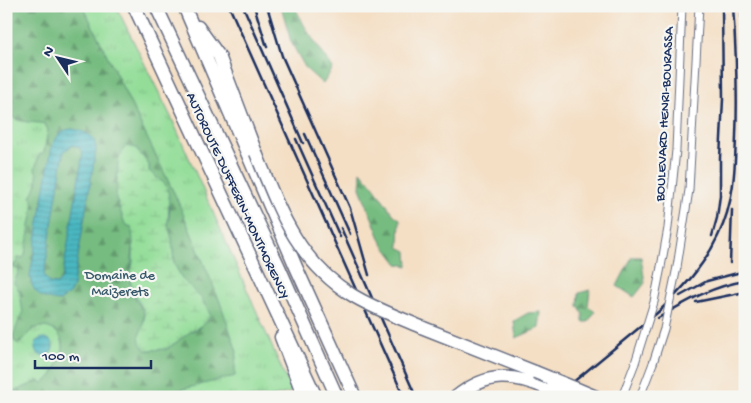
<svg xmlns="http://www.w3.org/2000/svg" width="751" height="403" font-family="'Gochi Hand',sans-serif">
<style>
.grass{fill:url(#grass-tufts);stroke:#57867b}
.forest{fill:url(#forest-firs);stroke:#48766f;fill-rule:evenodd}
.wetland{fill:url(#wetland-marsh);stroke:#57867b}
.water{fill:url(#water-rules);stroke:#327490;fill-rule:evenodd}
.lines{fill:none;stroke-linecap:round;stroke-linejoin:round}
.street-casing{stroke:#676d82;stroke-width:9}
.highway-casing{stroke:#676d82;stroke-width:15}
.street{stroke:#fff;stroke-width:7}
.highway{stroke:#fff;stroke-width:12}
.rail{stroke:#1b2f5e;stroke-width:2.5}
.street-bridge-casing{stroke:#676d82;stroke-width:9;stroke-linecap:butt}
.highway-bridge-casing{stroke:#676d82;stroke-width:15;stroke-linecap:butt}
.street-bridge{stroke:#fff;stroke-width:7}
.highway-bridge{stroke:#fff;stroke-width:12}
.labels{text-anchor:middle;stroke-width:4.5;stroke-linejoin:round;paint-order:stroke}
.street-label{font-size:14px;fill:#1b2f5e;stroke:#f6f6f2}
.park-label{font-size:14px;fill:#395a6c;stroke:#f6f6f2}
</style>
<defs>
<pattern id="grass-tufts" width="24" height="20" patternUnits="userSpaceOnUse" patternTransform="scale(1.25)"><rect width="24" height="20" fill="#93dd98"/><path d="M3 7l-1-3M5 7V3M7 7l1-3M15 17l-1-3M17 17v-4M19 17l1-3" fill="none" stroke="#7ebe85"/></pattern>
<pattern id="forest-firs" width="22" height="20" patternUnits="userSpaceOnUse" patternTransform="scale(1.25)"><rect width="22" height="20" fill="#76bc80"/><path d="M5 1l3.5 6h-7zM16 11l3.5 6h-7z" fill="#60996c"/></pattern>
<pattern id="wetland-marsh" width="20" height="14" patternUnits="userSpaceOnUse" patternTransform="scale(1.25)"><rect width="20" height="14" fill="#93dd98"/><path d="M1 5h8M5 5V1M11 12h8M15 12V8" fill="none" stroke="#7ebe85"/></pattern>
<pattern id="water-rules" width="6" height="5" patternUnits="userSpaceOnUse" patternTransform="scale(1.25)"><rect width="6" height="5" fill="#4ab8c1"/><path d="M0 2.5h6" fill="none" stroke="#3d96a0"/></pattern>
</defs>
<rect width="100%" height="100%" fill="#f6f6f2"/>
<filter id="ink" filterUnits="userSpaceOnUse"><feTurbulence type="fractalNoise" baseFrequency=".02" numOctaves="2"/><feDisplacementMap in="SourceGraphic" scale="10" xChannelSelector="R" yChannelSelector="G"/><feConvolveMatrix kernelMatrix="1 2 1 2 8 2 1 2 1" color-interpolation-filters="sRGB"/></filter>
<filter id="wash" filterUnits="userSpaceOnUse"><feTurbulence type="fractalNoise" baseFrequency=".0096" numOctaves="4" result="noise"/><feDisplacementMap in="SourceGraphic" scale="20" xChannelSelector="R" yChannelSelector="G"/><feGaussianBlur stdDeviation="1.12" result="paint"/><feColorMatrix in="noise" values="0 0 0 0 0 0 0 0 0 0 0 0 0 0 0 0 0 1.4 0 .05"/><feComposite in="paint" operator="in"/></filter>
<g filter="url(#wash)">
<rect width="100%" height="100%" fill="#f4dfc5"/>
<!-- grass -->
<path class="grass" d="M6,6H116L172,119L292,392L271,397H6Z"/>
<!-- forest -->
<path class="forest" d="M6,6H83L176,197L220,302L237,352L235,364V376L151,397H6V395L39,381L43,383C54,377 55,369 60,358C61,354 63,351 63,347C63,331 45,322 32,330C27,334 24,340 19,344L14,341L13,335C17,329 18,319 23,314L20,292L14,283L19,270L13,267V265L17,263V259L19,257L23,258L25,255L34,203L31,197C36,187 40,179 35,169L39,155L44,152L48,130L45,124C33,121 15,124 9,113C14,104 16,94 6,87ZM136,148L149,165V171L170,207L168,226L172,239L174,264L183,280L201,298L210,314L199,328L190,332L167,349L145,350L143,326L144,311L137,302L130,282L134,238L131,227L125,224L116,198L118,185Z
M281,6H294L308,32L333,68L323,84L306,69L291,42Z
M361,171L374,187L394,215L400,219L399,247L407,251L408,266L398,264L382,243L360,188Z
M632,257H641L645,283L634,297L617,286Z
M590,290L588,306L595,312L588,322H583V314L578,306L579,293Z
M541,312L539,328L516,338L514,321L528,313Z"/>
<!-- wetland -->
<path class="wetland" d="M126,146L136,148L149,165V171L165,184L169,194L168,226L172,239L174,264L183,280L201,298L210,314L207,322L190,332L167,349L145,350C132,335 146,330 144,314C143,305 131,293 130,282C129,276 132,269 133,262C133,250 134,239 131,227L125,224L116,198L118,162L121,153Z"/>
<!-- water -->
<path class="water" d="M72,129C85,132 96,134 96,150L73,286L70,293L60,301C42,299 33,295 30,276L52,146C57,137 60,130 72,129ZM73,145L79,147L83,153L62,279L57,284L49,283L44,275L64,151Z
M35 347a9 9 0 1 1 18 0a9 9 0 1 1-18 0Z"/>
</g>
<g filter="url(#ink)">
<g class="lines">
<defs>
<path id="street" d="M661,267L668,228L676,150L682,6
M677,267L689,190L699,6
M622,397L635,363
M640,397L653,363"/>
<path id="highway" d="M134,6L316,397
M156,6L279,267L337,397
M184,6L296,267L355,397
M198,27L219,56L256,153
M421,327L535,372
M281,337L304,397
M577,389L596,397
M456,397C487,372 513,373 548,389"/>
</defs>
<!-- street casing -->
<use href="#street" class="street-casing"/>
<!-- highway casing -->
<use href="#highway" class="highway-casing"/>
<!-- street -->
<use href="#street" class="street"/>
<!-- highway -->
<use href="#highway" class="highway"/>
<!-- rail -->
<path class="rail" d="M229,6L404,397
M243,6L303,143
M254,6L267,47
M267,6L282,56L350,208L369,275
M741,28L742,6
M305,134L350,234
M296,139L340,237
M341,228L416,397
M712,236L717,218L720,195V158L723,99L722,6
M730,263L732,210
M680,296L707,281L745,271
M696,302L745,292
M657,313C682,290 704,266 718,236C734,204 735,170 736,136C738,92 736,50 733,6
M658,318C686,302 712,286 745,281
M555,397L662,309"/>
<defs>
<path id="street-bridge" d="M635,363L654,302L661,267
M653,363L664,329L677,267"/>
<path id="highway-bridge" d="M256,153C279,209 297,261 352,295C373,308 398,317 421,327
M535,372L577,389
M548,389L569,397"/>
</defs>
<!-- street-bridge casing -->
<use href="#street-bridge" class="street-bridge-casing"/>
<!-- highway-bridge casing -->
<use href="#highway-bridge" class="highway-bridge-casing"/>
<!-- street-bridge -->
<use href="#street-bridge" class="street-bridge"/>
<!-- highway-bridge -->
<use href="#highway-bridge" class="highway-bridge"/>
</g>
</g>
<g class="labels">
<!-- street labels -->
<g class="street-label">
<text transform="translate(663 114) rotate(-87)" y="5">BOULEVARD HENRI-BOURASSA</text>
<text transform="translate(239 195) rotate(65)" y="5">AUTOROUTE DUFFERIN-MONTMORENCY</text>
</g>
<!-- park labels -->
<g class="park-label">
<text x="120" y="279">Domaine de<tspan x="120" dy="16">Maizerets</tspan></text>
</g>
</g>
<!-- margin -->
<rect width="751" height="403" fill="none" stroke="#f6f6f2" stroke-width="25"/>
<!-- north arrow -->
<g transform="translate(58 58) rotate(305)" stroke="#f6f6f2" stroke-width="4" paint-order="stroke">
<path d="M0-4L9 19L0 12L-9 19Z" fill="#1b2f5e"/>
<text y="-8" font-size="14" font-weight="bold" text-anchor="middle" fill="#1b2f5e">N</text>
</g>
<!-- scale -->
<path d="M35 360v8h116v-8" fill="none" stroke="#1b2f5e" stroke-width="2.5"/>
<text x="42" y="360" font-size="15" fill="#1b2f5e" stroke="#f6f6f2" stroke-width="4" paint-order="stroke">100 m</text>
</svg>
